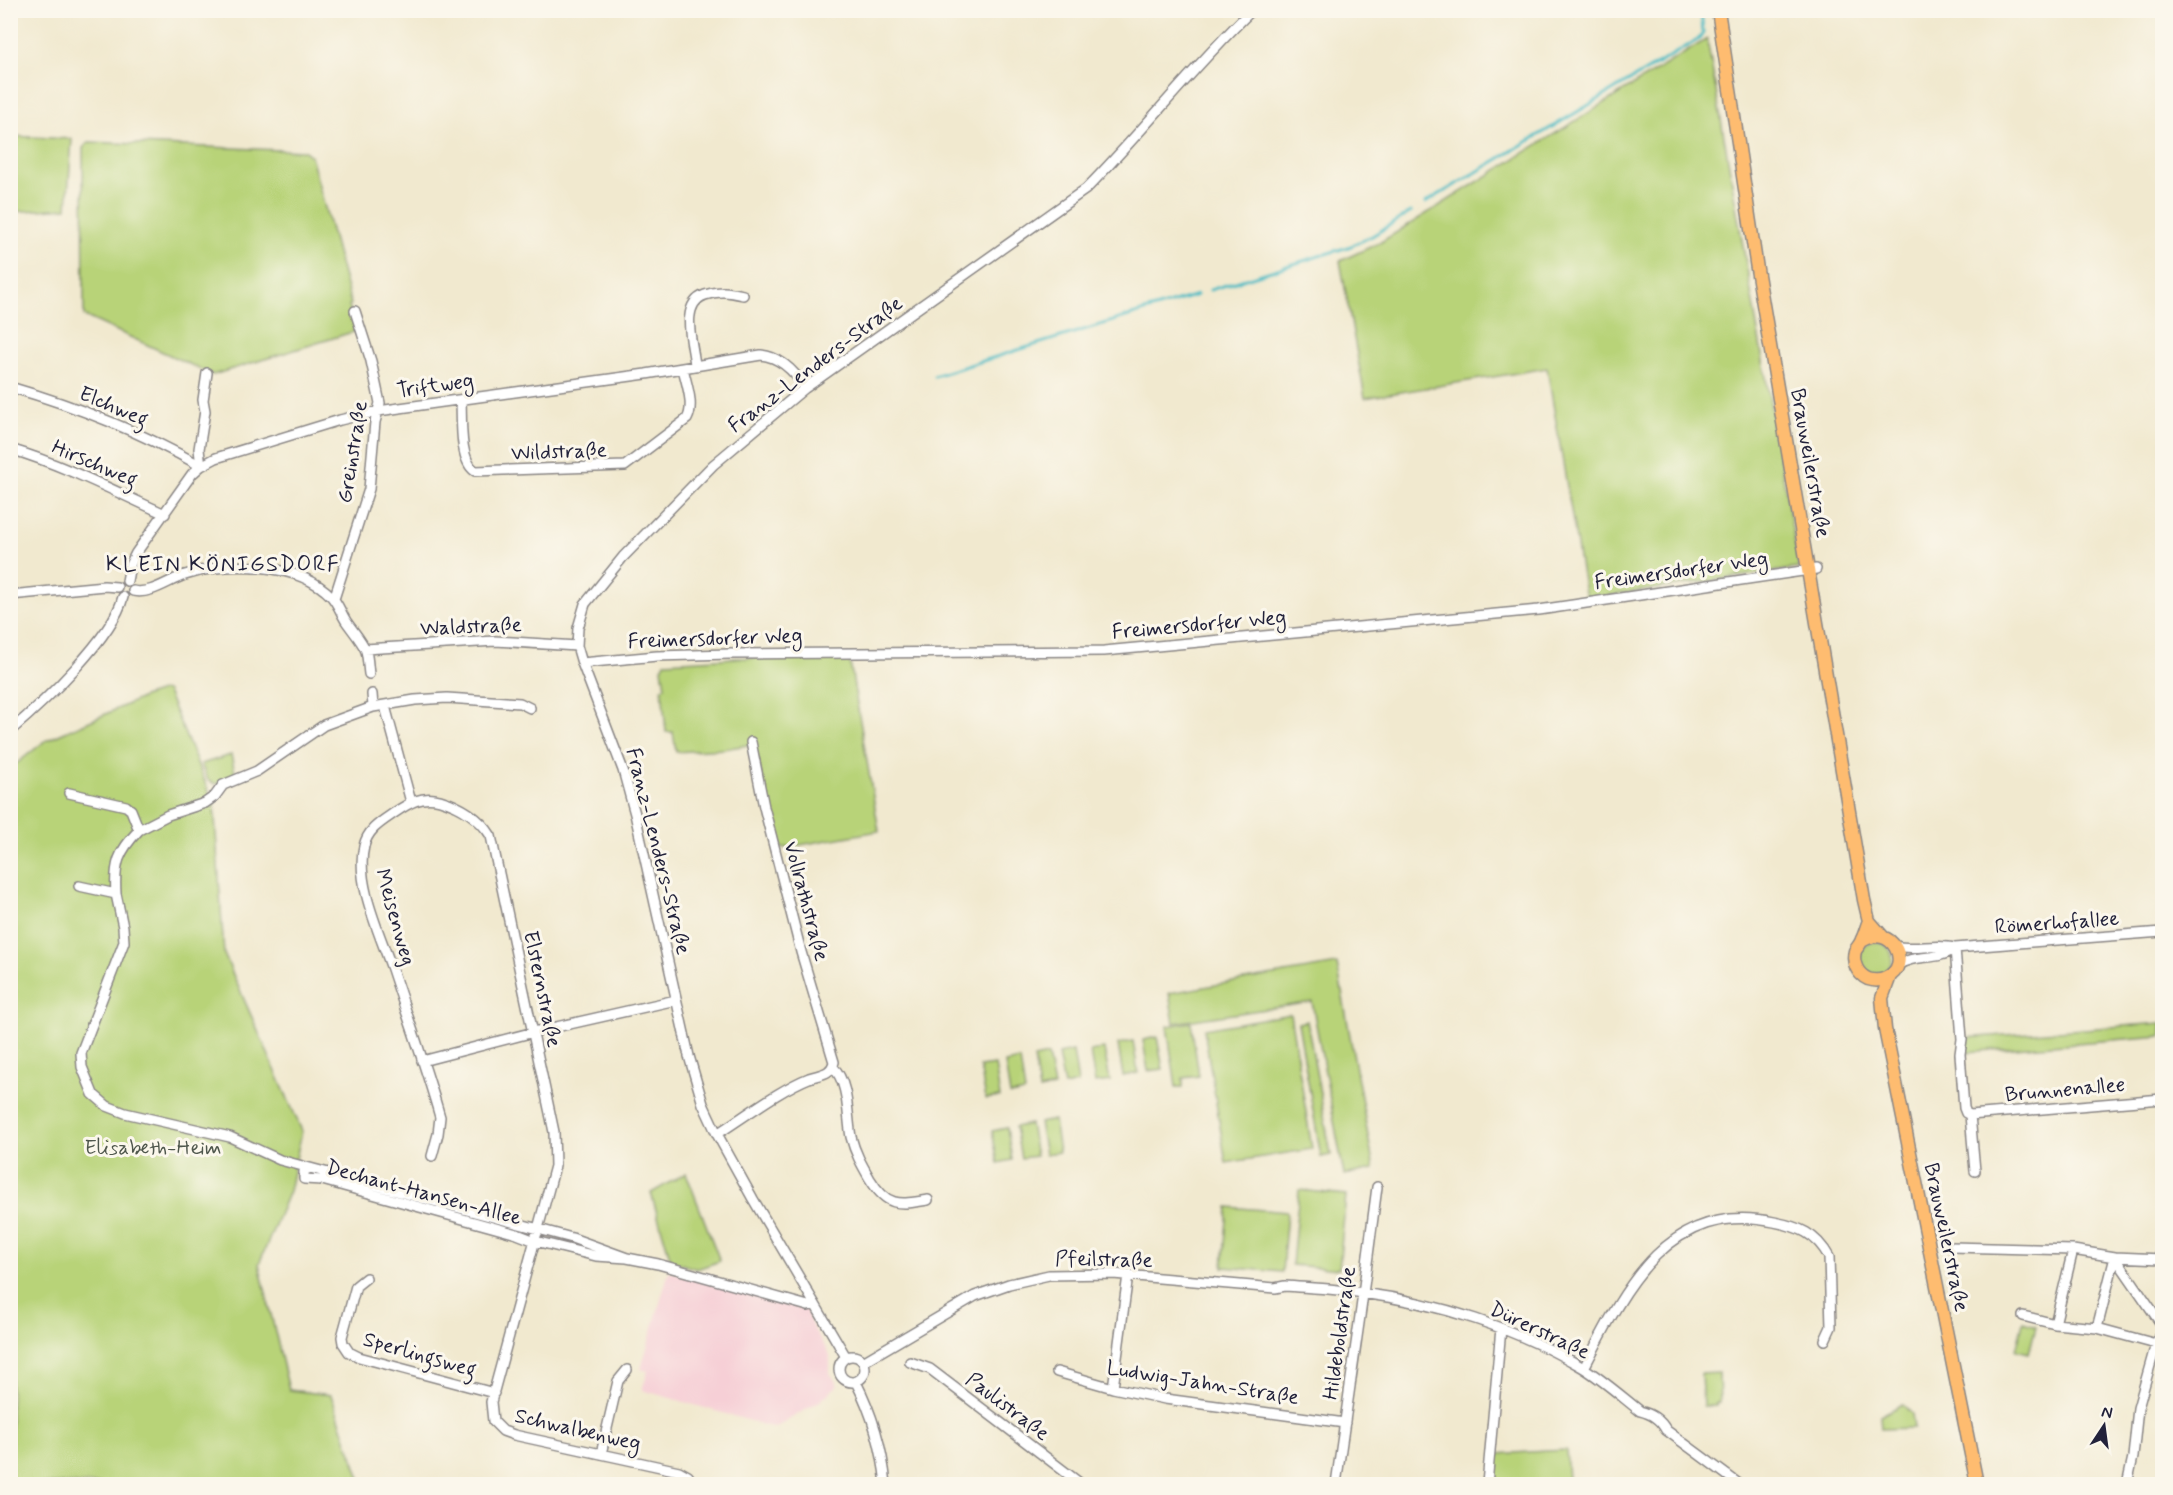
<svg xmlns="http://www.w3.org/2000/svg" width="2173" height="1495" font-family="Mynerve,sans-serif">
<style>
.built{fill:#f6cfd6}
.green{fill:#b8d378;stroke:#6d7a5a;stroke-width:1.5}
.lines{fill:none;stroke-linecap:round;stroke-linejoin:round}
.stream{stroke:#4dbcc4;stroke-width:3}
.minor-casing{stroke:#8a8685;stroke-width:12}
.major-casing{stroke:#8a8685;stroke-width:15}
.minor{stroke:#fff;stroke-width:9}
.major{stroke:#febc70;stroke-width:12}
.labels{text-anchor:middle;stroke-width:6;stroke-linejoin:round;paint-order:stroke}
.street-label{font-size:21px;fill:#22223b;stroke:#fbf7ec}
.park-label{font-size:21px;fill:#4f574d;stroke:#fbf7ec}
.neighbourhood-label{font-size:22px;letter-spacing:1.5px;fill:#22223b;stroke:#fbf7ec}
</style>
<rect width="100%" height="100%" fill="#fbf7ec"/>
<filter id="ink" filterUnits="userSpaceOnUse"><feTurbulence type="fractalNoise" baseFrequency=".0167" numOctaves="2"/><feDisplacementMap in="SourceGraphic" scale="12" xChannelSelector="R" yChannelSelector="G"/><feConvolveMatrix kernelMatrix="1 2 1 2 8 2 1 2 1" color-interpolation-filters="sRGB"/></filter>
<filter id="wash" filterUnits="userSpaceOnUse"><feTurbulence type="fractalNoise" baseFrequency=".008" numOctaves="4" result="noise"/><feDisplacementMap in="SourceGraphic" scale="24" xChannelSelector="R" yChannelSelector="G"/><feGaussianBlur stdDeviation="1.35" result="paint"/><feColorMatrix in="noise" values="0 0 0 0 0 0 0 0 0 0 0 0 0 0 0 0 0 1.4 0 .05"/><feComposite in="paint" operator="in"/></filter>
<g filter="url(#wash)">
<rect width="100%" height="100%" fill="#f1e9cf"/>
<!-- built -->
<path class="built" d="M669,1271L806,1309L812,1326L830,1355V1373L838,1385L820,1401L775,1428L642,1390L648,1371L641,1369Z"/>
<!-- green -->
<path class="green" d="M1707,39L1799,568L1586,599L1547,368L1365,398L1340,261L1381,242Z
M10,136L72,139L67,208L11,212Z
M89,142L305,151L311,156L351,304L349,305L356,331L213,375L84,316L83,148Z
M849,657L879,831L783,848L777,844L754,744L723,749L676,752L673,732H666L662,688L665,687L662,668L665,662L735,658Z
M164,690L167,692L214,803L224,954L302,1131L289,1191L259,1264L289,1390L331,1395L362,1484H11V768L45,741L146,696Z
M231,755L236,777L215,784L208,780L201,764Z
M1860 958a16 16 0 1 1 32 0a16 16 0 1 1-32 0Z
M1337,964L1374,1169L1344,1175L1312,1002L1174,1023L1169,993Z
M1290,1014L1312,1149L1226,1163L1204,1029Z
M1307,1021L1331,1155L1321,1157L1298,1023Z
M1191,1022L1199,1076L1183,1078V1087H1176L1167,1026Z
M2162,1023V1036L1967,1052L1966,1038Z
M1157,1037L1163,1069L1148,1071L1143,1040Z
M1133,1041L1138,1073L1123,1076L1118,1044Z
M1104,1049L1110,1081L1095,1083L1090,1051Z
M1073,1051L1078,1083L1064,1086L1058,1054Z
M1048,1055L1054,1087L1039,1090L1034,1058Z
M1020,1060L1025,1092L1010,1095L1005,1063Z
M995,1065L1000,1097L986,1099L980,1067Z
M1054,1120L1059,1152L1045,1154L1039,1123Z
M1030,1124L1036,1156L1021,1158L1015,1127Z
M1007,1128L1012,1160L998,1163L992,1131Z
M686,1173L720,1261L697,1269L671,1261L651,1193Z
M1299,1190L1346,1195L1339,1269L1292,1265Z
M1228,1207L1287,1212L1282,1272L1223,1267Z
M2023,1322L2036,1326L2029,1353L2016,1350Z
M1719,1373L1720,1403H1716V1406H1703L1701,1374Z
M1902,1404L1912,1414L1914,1428L1881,1429L1880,1416Z
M1566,1450L1568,1479L1565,1482L1515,1484L1495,1483L1496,1454Z"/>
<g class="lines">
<!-- stream -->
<path class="stream" d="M1425,203L1699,39L1703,33L1701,10
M1210,290L1351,246L1372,236L1411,212
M934,376L1197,295"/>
</g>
</g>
<g filter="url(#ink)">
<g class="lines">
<defs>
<path id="minor" d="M695,365C693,344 679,304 705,295C719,290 729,292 743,295
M10,387C76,406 141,432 201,466
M461,400C462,420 459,460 475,471L625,466L687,419C695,405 686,383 683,368
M10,449C64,465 114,491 165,514
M201,466L199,449L205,411L203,400L207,373
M127,581L130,565L136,553L192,474L201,466L216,458L340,420L378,411L646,374L761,355C780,357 795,372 805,388
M133,591C151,595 169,580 185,575C228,561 299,562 332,597C338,604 341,613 346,621C352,630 362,641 366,651C368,659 368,667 369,674
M10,595L104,586L117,587
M334,599L369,489L375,422L380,403L371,361L355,311
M365,649L495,641L577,646
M582,663L657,656L730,654L1104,651L1539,610L1816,569
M372,694L373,707
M385,706L411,802
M10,731C43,703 113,637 123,597
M69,793L126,806L131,810L139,830L168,815L205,803L215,796L223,785L257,771L324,725L373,707L415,700L447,698L520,703L530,708
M79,886L116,894C114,864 118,852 139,830
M116,894L123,927L124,942L81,1053L82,1067L93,1094L107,1106L125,1113L230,1137L280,1160L310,1168
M1895,946C1915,951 1935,943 1955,948L2162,932
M1955,948L1962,1039L1960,1054L1964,1108L1966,1113L1970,1115L1975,1171
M1898,965C1916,953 1938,962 1955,948
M422,1061L534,1032L676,1000
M833,1067C849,1083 847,1115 851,1137C855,1153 862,1165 870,1179C887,1207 898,1205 928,1200
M1970,1115L2162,1099
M717,1134C744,1117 781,1089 809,1078C820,1074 831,1075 834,1062L801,952L764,807L751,742
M432,1156L438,1134L440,1117C426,1067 408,1018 392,969C380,934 355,883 364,846C368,829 381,822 394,813C409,803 421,795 440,800C460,806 480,818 491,836L554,1132L555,1166L491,1402L493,1421L503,1431L514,1435L679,1471L688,1476L693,1484
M1951,1247L2073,1250L2115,1257L2162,1259
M2115,1257L2162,1325
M627,1258L572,1238L310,1168L304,1171V1179L322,1180L517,1234L535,1241L596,1256L627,1258L658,1264L808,1306L815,1304
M366,1278L356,1286L342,1337L343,1343L349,1352L359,1357L494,1393
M2023,1316L2055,1324L2097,1328L2156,1344
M2055,1324L2073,1250
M2097,1328L2115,1257
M839 1369a13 13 0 1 1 26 0a13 13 0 1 1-26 0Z
M846,1357L753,1199L717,1134L703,1104L689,1056L635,814L623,770L582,663L577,646L578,628L585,604L623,557L713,465L805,388L1086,189C1143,131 1193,67 1252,10
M863,1362L975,1296L1009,1284L1049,1275L1113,1274L1275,1288L1285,1286C1311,1288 1337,1289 1362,1293C1438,1303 1516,1328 1582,1367C1602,1379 1621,1396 1640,1411C1652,1414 1660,1419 1666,1430L1739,1484
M910,1362L930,1369L1081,1484
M1584,1368C1624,1290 1668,1199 1774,1222C1799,1227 1816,1233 1829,1257L1831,1327L1825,1340
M1057,1372L1113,1388L1165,1399L1345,1423
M856,1382C873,1415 882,1447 886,1484
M1113,1388L1128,1275
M601,1454L618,1381L627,1370
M1336,1484L1361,1309L1377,1187
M1487,1484L1501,1328
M2127,1484L2133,1457L2138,1408L2156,1344L2162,1331"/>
<path id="major" d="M1718,10L1757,269L1864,900L1869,921L1883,937
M1862,941C1891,922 1914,965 1886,978C1880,981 1874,981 1868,979C1857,974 1852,962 1855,951C1857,947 1861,944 1862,939C1865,934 1866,927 1869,921
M1890,976L1882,998L1885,1029L1977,1484"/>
</defs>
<!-- minor casing -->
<use href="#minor" class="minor-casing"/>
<!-- major casing -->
<use href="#major" class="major-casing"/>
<!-- minor -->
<use href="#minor" class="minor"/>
<!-- major -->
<use href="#major" class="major"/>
</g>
</g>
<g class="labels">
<!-- street labels -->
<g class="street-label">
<text transform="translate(815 364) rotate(-37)" y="7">Franz-Lenders-Straße</text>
<text transform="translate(435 385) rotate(-8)" y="7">Triftweg</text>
<text transform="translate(114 406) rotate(23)" y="7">Elchweg</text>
<text transform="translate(559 451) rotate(-2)" y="7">Wildstraße</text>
<text transform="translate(352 452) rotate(-81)" y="7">Greinstraße</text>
<text transform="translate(95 463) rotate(23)" y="7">Hirschweg</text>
<text transform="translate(1811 463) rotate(80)" y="7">Brauweilerstraße</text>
<text transform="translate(1681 570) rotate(-8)" y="7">Freimersdorfer Weg</text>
<text transform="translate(1199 624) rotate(-5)" y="7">Freimersdorfer Weg</text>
<text transform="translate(471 626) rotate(-2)" y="7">Waldstraße</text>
<text transform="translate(715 638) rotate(-2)" y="7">Freimersdorfer Weg</text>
<text transform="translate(659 851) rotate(76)" y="7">Franz-Lenders-Straße</text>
<text transform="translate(807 901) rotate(75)" y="7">Vollrathstraße</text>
<text transform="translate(396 917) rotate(74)" y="7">Meisenweg</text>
<text transform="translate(2057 922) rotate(-4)" y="7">Römerhofallee</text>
<text transform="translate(543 989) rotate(78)" y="7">Elsternstraße</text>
<text transform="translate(2065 1089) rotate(-5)" y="7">Brunnenallee</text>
<text transform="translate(424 1192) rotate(15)" y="7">Dechant-Hansen-Allee</text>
<text transform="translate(1947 1237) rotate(78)" y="7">Brauweilerstraße</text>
<text transform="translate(1104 1259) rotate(1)" y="7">Pfeilstraße</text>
<text transform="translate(1540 1330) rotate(25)" y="7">Dürerstraße</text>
<text transform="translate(1339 1333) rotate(-82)" y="7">Hildeboldstraße</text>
<text transform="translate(420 1354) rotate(16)" y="7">Sperlingsweg</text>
<text transform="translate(1203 1382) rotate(9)" y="7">Ludwig-Jahn-Straße</text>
<text transform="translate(1008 1406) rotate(37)" y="7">Paulistraße</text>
<text transform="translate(578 1429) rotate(13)" y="7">Schwalbenweg</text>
</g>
<!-- park labels -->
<g class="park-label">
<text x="153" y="1154">Elisabeth-Heim</text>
</g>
<!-- neighbourhood labels -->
<g class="neighbourhood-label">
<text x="223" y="571">KLEIN KÖNIGSDORF</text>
</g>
</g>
<!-- margin -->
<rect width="2173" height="1495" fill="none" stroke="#fbf7ec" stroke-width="36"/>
<!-- north arrow -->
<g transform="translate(2104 1426) rotate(13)" stroke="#fbf7ec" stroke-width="4.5" paint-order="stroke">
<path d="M0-4.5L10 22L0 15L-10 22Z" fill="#22223b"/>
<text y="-9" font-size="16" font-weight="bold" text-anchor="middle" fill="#22223b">N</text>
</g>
</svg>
